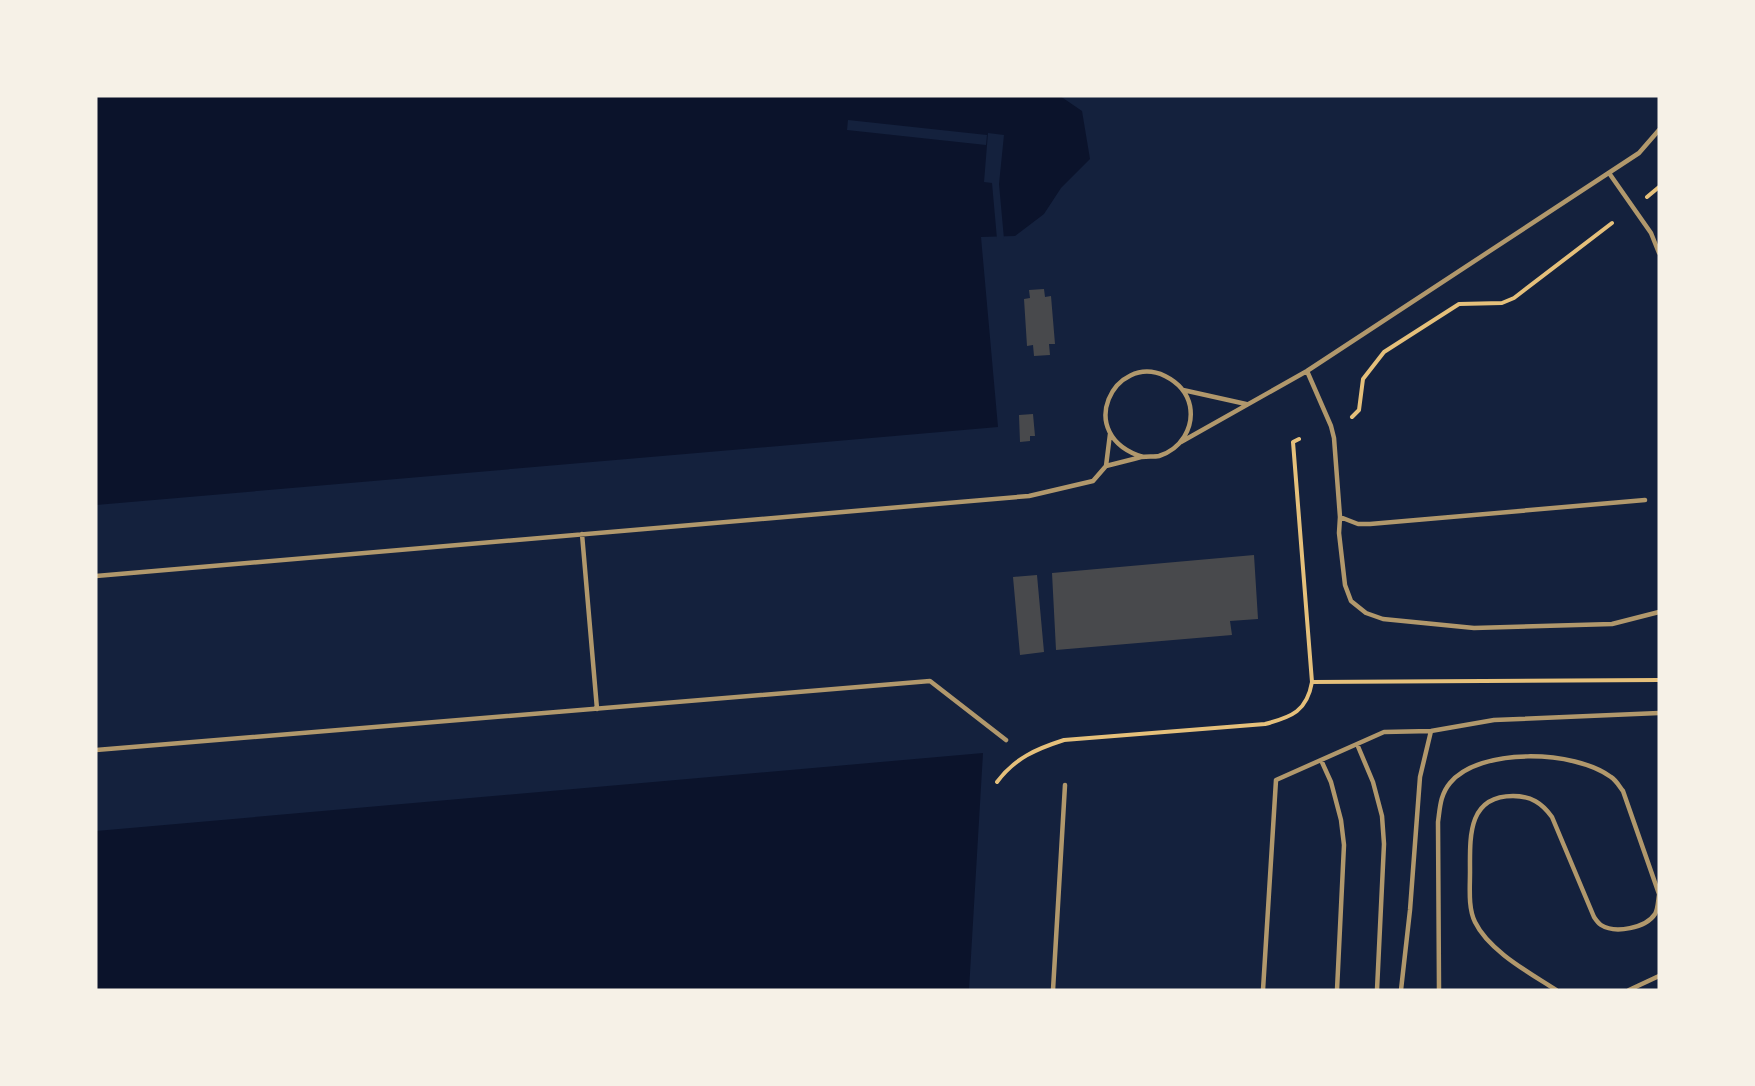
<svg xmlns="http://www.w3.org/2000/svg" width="1755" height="1086" font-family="'PT Sans Narrow',sans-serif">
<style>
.water{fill:#0b132b}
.pier{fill:#14213d}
.building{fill:#48494c}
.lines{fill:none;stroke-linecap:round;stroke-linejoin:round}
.path{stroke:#e5c07b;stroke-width:4}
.service{stroke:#b1986c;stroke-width:4.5}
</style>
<rect width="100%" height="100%" fill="#14213d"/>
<!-- water -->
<path class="water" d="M96,96H1060L1082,111L1090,159L1061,188L1044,214L1015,236L981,237L998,427L96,505Z
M983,753L969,990H96V831Z"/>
<!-- pier -->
<path class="pier" d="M848,120L987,135L986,145L847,130Z
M988,133L1004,135L999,184L1004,239H997L992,183L984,182Z"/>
<!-- building -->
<path class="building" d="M1044,289L1045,297L1051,296L1055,344H1049L1050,355L1034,356L1033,345L1027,346L1024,299L1030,298L1029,290Z
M1033,414L1035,436H1030V441L1020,442L1019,415Z
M1254,555L1258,619L1230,621L1232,635L1056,650L1052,573Z
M1037,575L1044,652L1020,655L1013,577Z"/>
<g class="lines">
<!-- path -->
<path class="path" d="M1647,197L1659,187
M1352,417L1359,410L1363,379L1384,352L1459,304L1502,303L1514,298L1612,223
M1312,682L1659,680
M997,782C1015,758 1036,749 1064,740L1265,724C1292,717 1307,711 1312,682L1293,442L1299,439"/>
<!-- service -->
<path class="service" d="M1609,173L1651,233L1659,253
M1307,371L1331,426L1334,438L1340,517L1358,524H1370L1645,500
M1183,390L1246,404
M1181,442L1307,371L1639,153L1659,130
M1106,466C1118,463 1130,460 1141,457C1147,456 1154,457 1159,456C1181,449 1194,428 1190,406C1187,392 1177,382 1165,376C1115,352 1072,435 1143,457
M1340,517L1339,533L1345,585L1351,601L1366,613L1383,619L1474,628L1612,624L1659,612
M582,534L597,709
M96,576L1029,496L1093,481L1106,466L1110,434
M1357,744L1373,782L1382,816L1384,844L1377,990
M96,750L930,681L1006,740
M1321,760L1331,782L1341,820L1344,845L1337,990
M1053,990L1065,785
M1263,990L1276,780L1384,732L1431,731L1494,720L1659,713
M1401,990L1410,910L1420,777L1431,731
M1439,990L1438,822C1440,808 1440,795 1450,783C1479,747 1575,750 1611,777C1616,780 1619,786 1623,791L1659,894
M1556,990C1530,973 1489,951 1475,922C1468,908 1470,888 1470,872C1470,838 1467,796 1513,796C1531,796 1542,803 1552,817L1594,917C1596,920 1598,923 1601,925C1615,934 1646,928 1655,914C1658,909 1658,901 1659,895
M1629,990L1659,976"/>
</g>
<!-- border -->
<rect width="1755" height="1086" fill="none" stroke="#f6f1e7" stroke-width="195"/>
</svg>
